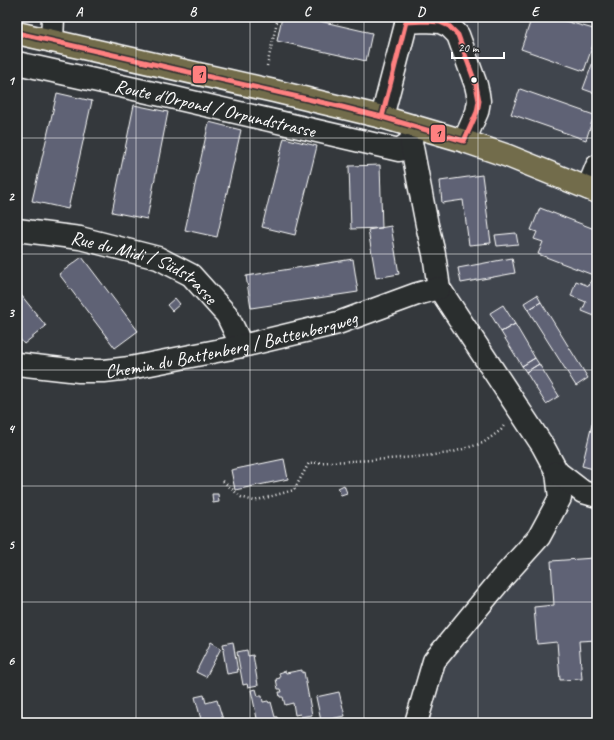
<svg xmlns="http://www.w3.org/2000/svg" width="614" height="740" font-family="Caveat,sans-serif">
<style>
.built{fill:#41454d}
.building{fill:#5e6274;stroke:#fff}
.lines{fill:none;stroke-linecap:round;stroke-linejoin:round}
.minor-casing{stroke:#fff;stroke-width:25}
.major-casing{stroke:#fff;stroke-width:25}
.path{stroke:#fff;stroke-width:2.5;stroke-dasharray:1 3;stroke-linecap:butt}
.minor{stroke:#2a2d2e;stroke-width:22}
.major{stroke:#726c4b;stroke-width:22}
.bus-1-casing{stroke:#2a2d2e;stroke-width:8}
.bus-1{stroke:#ff8080;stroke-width:5}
.grid{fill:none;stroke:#fff;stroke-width:1;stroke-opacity:0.55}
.bus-dot{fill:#fff;stroke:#2a2d2e;stroke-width:1.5}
.labels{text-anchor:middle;stroke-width:4;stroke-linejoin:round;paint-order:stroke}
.street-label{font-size:19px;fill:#fff;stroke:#2a2d2e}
.line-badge{stroke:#2a2d2e;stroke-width:1.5}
.pale-badge-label{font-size:11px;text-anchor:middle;font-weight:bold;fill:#111}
.neatline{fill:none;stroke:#fff;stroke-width:1.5}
.grid-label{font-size:13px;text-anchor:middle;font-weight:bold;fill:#fff}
</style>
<rect width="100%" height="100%" fill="#34383c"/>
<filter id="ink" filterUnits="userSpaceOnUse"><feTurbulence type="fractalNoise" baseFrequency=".025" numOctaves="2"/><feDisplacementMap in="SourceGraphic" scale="8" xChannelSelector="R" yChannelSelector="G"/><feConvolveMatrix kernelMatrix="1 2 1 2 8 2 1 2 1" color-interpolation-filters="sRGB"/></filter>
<g filter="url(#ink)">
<!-- built -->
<path class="built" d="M408,17H597V723H416L434,661L560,498L439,288L411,142L385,101Z"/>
<!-- building -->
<path class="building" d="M282,17H302L372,33L366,61L277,41Z
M532,17H551L597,30V33L584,71L521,49Z
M597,51V94L583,89Z
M520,89L594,115L586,140L511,114Z
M57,93L92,101L68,209L32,201Z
M134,105L168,112L147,219L112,212Z
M209,122L241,130L217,237L185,230Z
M284,138L317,146L295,235L262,227Z
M380,165L382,228L351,229L349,166Z
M482,175L491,243L469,245L463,200L442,203L440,181Z
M540,208L597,230V317L582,311L586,302L571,296L576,281L589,286L593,275L538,254L543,242L534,239L537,232L531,230Z
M391,226L399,274L376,278L368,230Z
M516,233L518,244L497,246L495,235Z
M82,257L138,331L115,348L59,274Z
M512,258L515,273L461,283L458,268Z
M353,259L358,292L251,308L246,276Z
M17,290L46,326L24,344L17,336Z
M537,295L541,302L528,310L524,303Z
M175,298L180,304L172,311L167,305Z
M541,302L588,378L576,386L528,310Z
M503,305L515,324L501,332L490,313Z
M515,324L535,358L522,366L501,332Z
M535,358L539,364L526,372L522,366Z
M539,364L559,396L546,404L526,372Z
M594,416L597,417V470L582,466Z
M284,459L288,479L235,490L231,470Z
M344,485L347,493L341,495L338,488Z
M212,494H218L219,502L213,503Z
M594,558L597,590V640L579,641L582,679L560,680L557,642L537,644L534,607L554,605L551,561Z
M211,642L221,648L206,677L196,672Z
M233,642L238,672L227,674L223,650H224L223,644Z
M247,650L248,656L253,655L258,685L248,687L247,684L243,685L237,652Z
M302,670V673L304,672L312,715L301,717L300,714L295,715L293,703L285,705L283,697H280L279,692H282L281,689H278L276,679L280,678L279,673L285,671L286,673Z
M256,689L258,696H262L263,702L268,701L269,703L271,702L275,717H277L278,719H280L281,722L282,721L283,723H258L251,690Z
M339,692L345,716L321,721L316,697Z
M204,695L206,703L217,700L224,723H202L195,697Z"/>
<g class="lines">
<defs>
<g id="minor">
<path d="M406,22L426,21L440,22L449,26L458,35L476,85L478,94L479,101L477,112L464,141"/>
<path d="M52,41L53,17"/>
<path id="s1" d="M17,63L175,98L399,150L411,142"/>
<path d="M382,117L408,17"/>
<path d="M413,126L411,142L427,225L434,254L439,288L543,446L557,472L560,498L539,537L503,577L434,661L416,723"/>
<path d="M588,188L597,166"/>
<path id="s2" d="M17,230L80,238L158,258L191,275L227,315L242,346"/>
<path id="s3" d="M17,364L79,371H104L130,368L242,346L338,323L417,294L439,288"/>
<path d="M557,472L583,492L597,496"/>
</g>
<path id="major" d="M17,33L274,91L382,117L464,141L508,156L597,192"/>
</defs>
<!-- minor casing -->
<use href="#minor" class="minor-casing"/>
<!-- major casing -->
<use href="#major" class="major-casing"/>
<!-- path -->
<path class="path" d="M267,66L278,17
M223,481L241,497L254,501L294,490L309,463L372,460L416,457L450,453L483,443L501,430L505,424"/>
<!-- minor -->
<use href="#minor" class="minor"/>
<!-- major -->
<use href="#major" class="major"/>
<defs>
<path id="bus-1" d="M426,21L440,22L449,26L458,35L476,85L479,101L477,112L464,141L382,117L406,22Z
M17,33L338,106L382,117"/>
</defs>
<!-- bus-1 casing -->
<use href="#bus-1" class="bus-1-casing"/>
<!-- bus-1 -->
<use href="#bus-1" class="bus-1"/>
</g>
</g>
<!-- grid -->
<path class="grid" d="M136,17V723M250,17V723M364,17V723M478,17V723M17,138H597M17,254H597M17,370H597M17,486H597M17,602H597"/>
<!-- markers -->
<circle class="bus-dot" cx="474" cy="80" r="3.5"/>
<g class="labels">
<!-- street labels -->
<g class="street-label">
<text dy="7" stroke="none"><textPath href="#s1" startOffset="203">Route d'Orpond / Orpundstrasse</textPath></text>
<text dy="7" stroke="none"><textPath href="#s2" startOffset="135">Rue du Midi / Südstrasse</textPath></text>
<text dy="7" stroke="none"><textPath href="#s3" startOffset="217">Chemin du Battenberg / Battenbergweg</textPath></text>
</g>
</g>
<g class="line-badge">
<rect x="192" y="65" width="15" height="19" rx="4" fill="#ff8080"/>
<rect x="430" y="124" width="16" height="19" rx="4" fill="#ff8080"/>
</g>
<g class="pale-badge-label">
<text x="200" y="78">1</text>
<text x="438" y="137">1</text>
</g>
<!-- margin -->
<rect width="614" height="740" fill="none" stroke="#2a2d2e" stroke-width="44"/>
<!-- scale -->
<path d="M452 52v6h52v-6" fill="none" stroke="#ffffff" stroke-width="2"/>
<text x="458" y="52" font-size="12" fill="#ffffff" stroke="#2a2d2e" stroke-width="3" paint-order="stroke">20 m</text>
<rect x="22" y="22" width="570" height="696" class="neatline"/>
<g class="grid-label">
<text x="79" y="16">A</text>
<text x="193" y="16">B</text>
<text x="307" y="16">C</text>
<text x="421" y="16">D</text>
<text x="535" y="16">E</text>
<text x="11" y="85">1</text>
<text x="11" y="201">2</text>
<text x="11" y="317">3</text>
<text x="11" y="433">4</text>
<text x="11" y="549">5</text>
<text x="11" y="665">6</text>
</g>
</svg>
